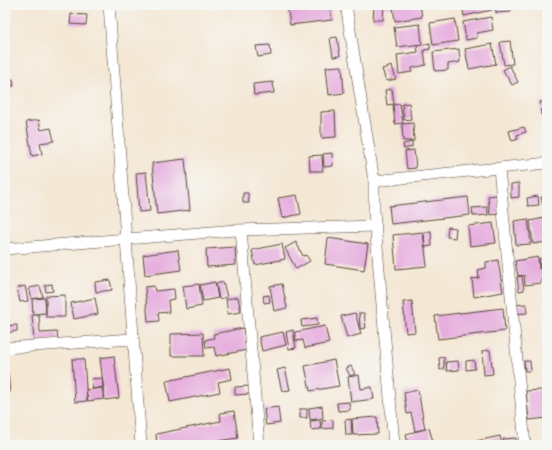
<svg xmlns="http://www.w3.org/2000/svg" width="552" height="450" font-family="'Balsamiq Sans',sans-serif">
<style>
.building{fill:#e6adde}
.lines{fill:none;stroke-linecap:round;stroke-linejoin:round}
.street-casing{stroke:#574639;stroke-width:12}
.street{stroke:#fff;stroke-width:11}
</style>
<rect width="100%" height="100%" fill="#f6f6f2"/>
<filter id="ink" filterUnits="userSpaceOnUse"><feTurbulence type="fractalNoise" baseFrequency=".025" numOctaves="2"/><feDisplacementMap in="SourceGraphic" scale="8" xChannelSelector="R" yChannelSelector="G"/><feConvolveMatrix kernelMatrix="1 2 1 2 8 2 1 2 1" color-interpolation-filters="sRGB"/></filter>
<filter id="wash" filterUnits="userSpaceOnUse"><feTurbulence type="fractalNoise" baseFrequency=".012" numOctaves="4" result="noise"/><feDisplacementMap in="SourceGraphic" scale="16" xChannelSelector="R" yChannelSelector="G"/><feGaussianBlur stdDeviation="0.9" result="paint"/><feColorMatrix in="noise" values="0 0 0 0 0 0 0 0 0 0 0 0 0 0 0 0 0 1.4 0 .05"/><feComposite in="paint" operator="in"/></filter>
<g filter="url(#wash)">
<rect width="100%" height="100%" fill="#f4e7d4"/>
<g id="blocks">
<!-- building -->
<path class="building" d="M287,5H330L332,20L290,25Z
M374,5H384L383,20H373Z
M385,5H420L422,17L395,21L393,7L385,8Z
M462,5H491L492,10L464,16Z
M496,5H510L511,12L496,13Z
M71,14L87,15L86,25L70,24Z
M491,17L493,30L477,33V38L466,40L463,22Z
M455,19L458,41L433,45L430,23Z
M420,24L422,44L397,47L394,27Z
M337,37L340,56L333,57L330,38Z
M510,41L513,64L504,65L500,42Z
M545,42H547V56H544Z
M430,43V49L424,50L426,65L412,68V72L399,74L397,55L418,52L417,46Z
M492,44L496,64L469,69L465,49Z
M270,45L271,55L258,57L256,46Z
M459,49L460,62L448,64V70L435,71L433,52Z
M342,66L344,93L329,95L326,67Z
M392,66L396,79L386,81L382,69Z
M510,66L518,82L512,85L503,70Z
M13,79L14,86L7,87L6,80Z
M273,82L274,93L254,95L253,84Z
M392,89L394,104L387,105L385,90Z
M546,101L547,114L541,115L540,102Z
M409,103L411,119L404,120L402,104Z
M400,104L403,123L395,124L393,105Z
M335,111L336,137L321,138V112Z
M39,120L41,130L51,128L54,141L40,143L42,154L32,156L26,122Z
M413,123L414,141H403L402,124Z
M524,127L526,132L517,135L518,139L512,141L509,131Z
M412,142V147L404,149L403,144Z
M414,150L416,168L407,169L405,151Z
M332,153L333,166L324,167L323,154Z
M322,155L323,171H310L309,156Z
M185,159L190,210L157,214L152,163Z
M146,172L150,211L139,212L136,173Z
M519,183V197L511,198V184Z
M243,193H248L249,203H243Z
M297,195L301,214L282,218L278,198Z
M497,195L500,214L490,215L488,196Z
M538,196L539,205L528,206L527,198Z
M547,196V205L543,206L541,197Z
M468,197L470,215L391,224L389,206Z
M487,207L488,215L473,216L472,208Z
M544,218L547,242L533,244L530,221Z
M528,219L531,244L516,245L514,221Z
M493,223L496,243L470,246L468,226Z
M448,227L456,228L455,238L447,237Z
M431,231L432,246L425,247L424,232Z
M423,232L427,266L396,269L393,235Z
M328,238L368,244L364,270L325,264Z
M296,242L303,256L306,255L310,261L296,269L285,248Z
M282,244L285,259L255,265L252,250Z
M235,247L236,265L207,267L206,249Z
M178,250L181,270L145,275L143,255Z
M538,257L539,269L547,268V279L541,280V283L525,285L524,275L518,276L515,261Z
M547,258V267L540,268L539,259Z
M498,260L503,292L474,297L472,279L479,278L478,270L486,268V262Z
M522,276L524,290L519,291L517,277Z
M110,280L112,290L96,292L95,282Z
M215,282L218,298L203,301L200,285Z
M223,282L227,297L219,299L216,284Z
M52,284L53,291L46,292L45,285Z
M199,284L202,306L186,309L183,286Z
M282,284L287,308L274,311L270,286Z
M25,286L28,301L20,302L17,288Z
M40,286L43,297L32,299L29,288Z
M154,286L155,291L174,289L175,299L168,300L169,312L158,313L159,321L148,322L145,287Z
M65,295V317H46V296Z
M269,295L270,302L264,303L263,296Z
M238,297L241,312L228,314L226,299Z
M45,298L46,313L33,314L32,299Z
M95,298L98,314L74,319L71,303Z
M412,301L415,332L406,333L403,302Z
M526,304L527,313L514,314V305Z
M503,308L505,331L438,339L435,316Z
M355,313L361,334L347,338L341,316Z
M359,313H364L366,328L360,329Z
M32,315H39L40,333L57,332L58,340L34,342Z
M317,318L318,325L302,327L301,320Z
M17,325V331L7,333V328H5V326Z
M325,326L329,343L305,348L303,340L296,341L295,332Z
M243,328L247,350L216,356L214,347L206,348L205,340L214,338L213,334Z
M293,330L296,348L289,349L286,332Z
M283,332L286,345L262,351L259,337Z
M203,333L204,356H171V334Z
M490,350L493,374L484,375L482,351Z
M114,356L119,398L105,400L100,358Z
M444,357V369L440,370L439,358Z
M72,359H84L87,401L75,402Z
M334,360L339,386L310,391L305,366Z
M474,360L475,369L466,370V361Z
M458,361L459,370L447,371L446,362Z
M524,361H530L531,371H525Z
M351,366L355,374L350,376L346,368Z
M230,368L232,379L218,382L220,392L170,402L166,381Z
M285,368L290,390L282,391L277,370Z
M5,373H8L10,392H8L9,404L5,405Z
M359,375L361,389L372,387L374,399L351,402L348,377Z
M102,378L103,387L93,389L91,379Z
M249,386L250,394L235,395V387Z
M102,388L104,399L88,401L86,390Z
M418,390L425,429L415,431L411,413L407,414L404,393Z
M542,390L543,395L547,394V418L529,420L526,391Z
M349,402L350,410L338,411L337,403Z
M322,406L323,418L310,420L309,408Z
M278,407L280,423L266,425L264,409Z
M300,409H307V418H300Z
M234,411L238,438L189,445H157L156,434L221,421L220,413Z
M377,417L378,434L353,435L352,419Z
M351,419L352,435H346L345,420Z
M320,420L321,429L311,430L310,421Z
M333,420V428L322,429V421Z
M429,428L434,445H408L406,434Z
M500,436L502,445H477L476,441Z
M516,438L517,445H504L503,439Z
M5,441H16V445H5Z
M474,441L475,445H451V443Z"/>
</g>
</g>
<g filter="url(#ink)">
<use href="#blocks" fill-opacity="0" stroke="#574639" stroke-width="1"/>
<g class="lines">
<defs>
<path id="street" d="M109,5L141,445
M346,5L374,181V211L394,445
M499,168L525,445
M374,181L547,163
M241,230L259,445
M5,249L236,230L376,226
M5,348L132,339"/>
</defs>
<!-- street casing -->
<use href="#street" class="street-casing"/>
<!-- street -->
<use href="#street" class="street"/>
</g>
</g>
<!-- margin -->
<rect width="552" height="450" fill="none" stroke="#f6f6f2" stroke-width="20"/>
</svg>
